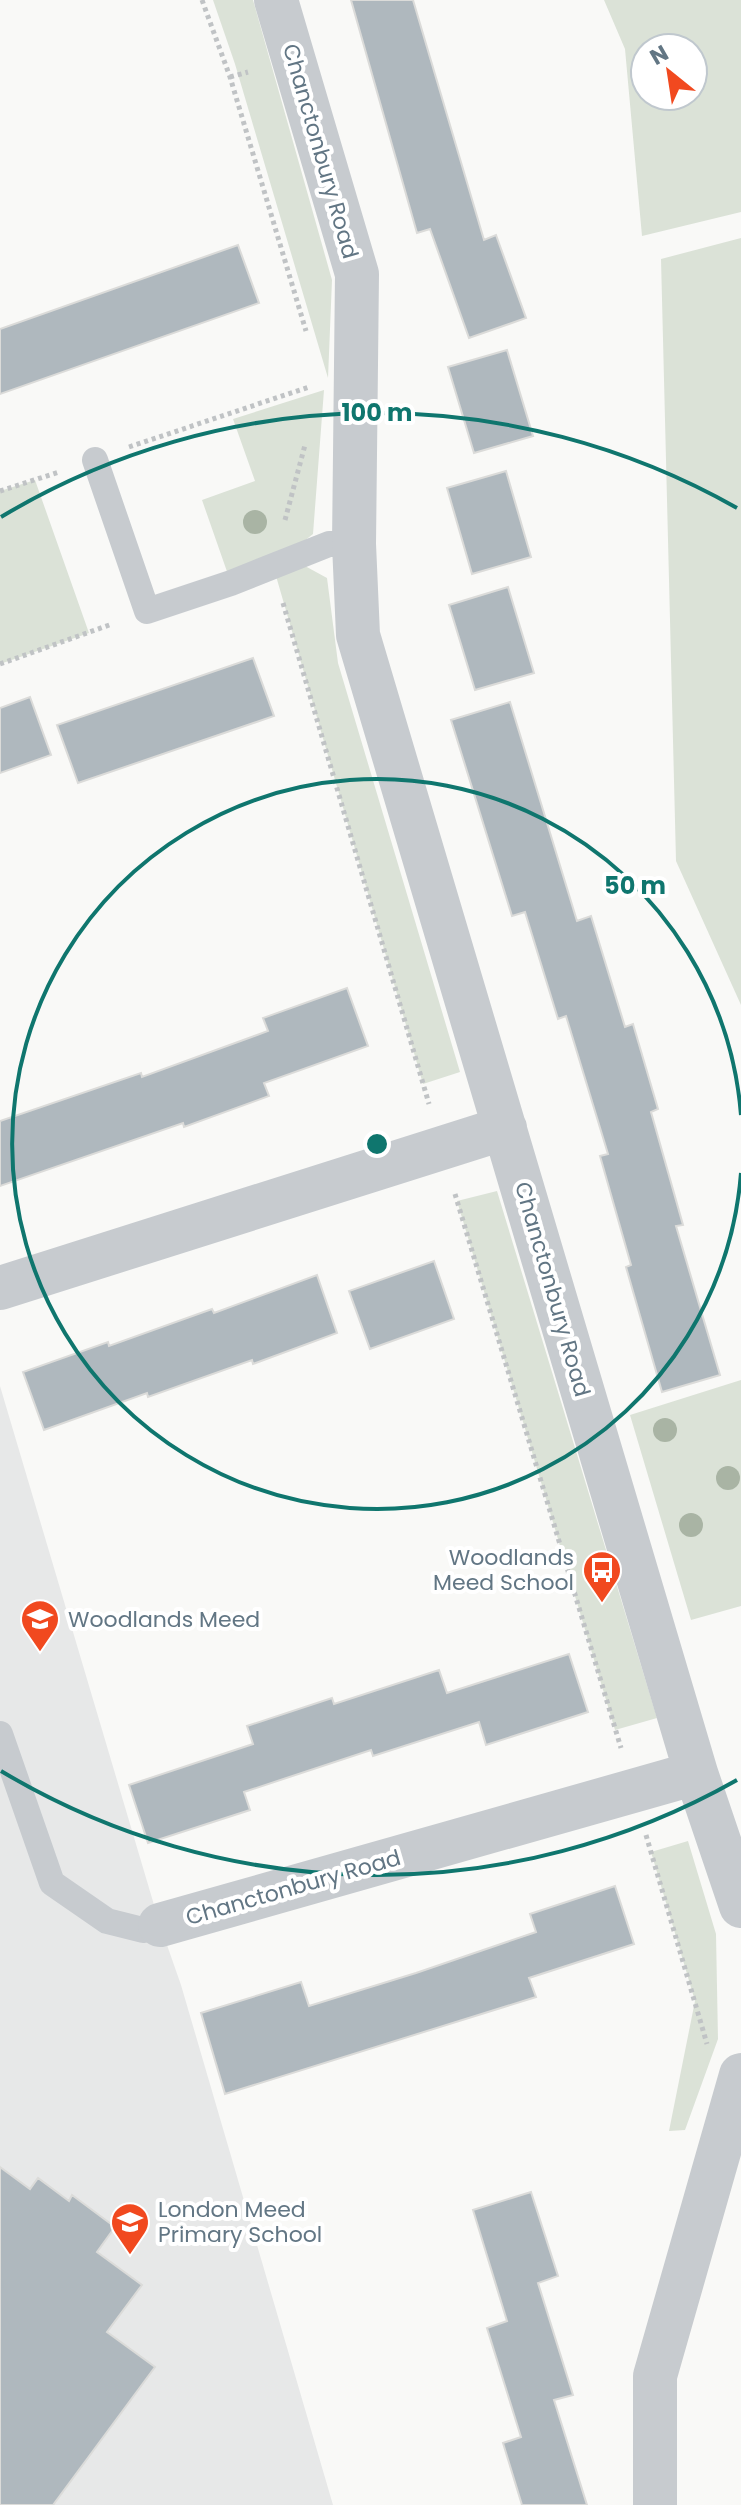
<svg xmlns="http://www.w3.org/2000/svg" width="741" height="2505" font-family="Poppins,sans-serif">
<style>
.built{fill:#e7e8e8}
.green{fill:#dbe2d7;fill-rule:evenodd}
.building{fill:#afb8be;stroke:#dbdbd9;stroke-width:2}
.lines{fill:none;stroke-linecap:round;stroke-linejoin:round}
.path{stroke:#c0c3c5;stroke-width:5;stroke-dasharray:4 4;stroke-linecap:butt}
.lane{stroke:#c7cbcf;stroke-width:26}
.street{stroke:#c7cbcf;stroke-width:44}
.tree{fill:#a9b4a4}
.ring{fill:none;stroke:#0f766e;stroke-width:4}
.labels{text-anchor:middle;stroke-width:8;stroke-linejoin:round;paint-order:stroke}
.street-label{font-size:22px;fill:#627684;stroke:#fff}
.poi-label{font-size:22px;fill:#627684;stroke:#fff;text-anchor:start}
.centre{fill:#0f766e;stroke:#fff;stroke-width:4}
.ring-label{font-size:24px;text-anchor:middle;font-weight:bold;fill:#0f766e;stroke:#fff;stroke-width:8;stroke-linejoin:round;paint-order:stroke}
</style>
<rect width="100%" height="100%" fill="#f9f9f7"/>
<!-- built -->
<path class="built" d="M0,1386L160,1925L181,1985L333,2505H0Z"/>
<!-- green -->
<path class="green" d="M213,0H253L332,280L328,378L235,64Z
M604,0H741V212L642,236L625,49ZM645,48H693V96H645Z
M741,238V1005L676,861L661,259Z
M324,390L313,534L273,566L231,583L202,500L255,481L233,419Z
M35,480L89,633L0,664V491Z
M305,566L327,578L338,663L460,1072L423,1084L276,576Z
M497,1191L657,1718L615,1730L457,1201Z
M741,1380V1606L691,1620L630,1415Z
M688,1841L716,1934L718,2039L685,2130L669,2131L695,2001L651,1852Z"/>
<!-- building -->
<path class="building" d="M351,0H413L484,240L496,235L526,318L469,338L430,229L417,233Z
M238,245L259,303L0,394V329Z
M507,350L533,436L474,453L448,367Z
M506,471L531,557L472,574L447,488Z
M508,587L534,673L475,690L449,605Z
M253,658L274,716L78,783L57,725Z
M30,697L51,755L0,773V708Z
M510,702L577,921L591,916L625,1027L633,1024L658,1109L651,1112L683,1225L676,1226L720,1375L662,1392L626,1267L631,1265L600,1156L608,1154L566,1016L558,1019L525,912L512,916L451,720Z
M347,988L368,1046L264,1083L269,1096L184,1127L183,1123L0,1186V1121L141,1073L142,1077L268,1031L263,1018Z
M434,1261L454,1319L370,1349L349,1291Z
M317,1275L337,1333L253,1364L252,1360L148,1397L147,1393L44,1430L23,1372L108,1342L109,1346L212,1309L214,1313Z
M569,1654L588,1712L486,1745L479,1722L373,1756L371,1750L244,1792L250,1810L148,1843L129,1785L253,1744L247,1726L332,1698L334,1704L439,1670L447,1693Z
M615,1886L634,1944L529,1978L536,1997L225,2094L201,2013L301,1982L309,2006L416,1973L536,1932L530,1914Z
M0,2167L30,2189L38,2178L69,2201L72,2195L115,2227L97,2252L142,2285L107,2332L155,2367L53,2505H0Z
M531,2192L558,2276L538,2283L573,2395L554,2400L587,2505H522L503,2443L521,2437L487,2328L507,2321L473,2210Z"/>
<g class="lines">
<!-- path -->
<path class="path" d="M202,0L230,77L306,331
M230,77L248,72
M129,447L309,387
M0,491L59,472
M285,520L305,445
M283,603L429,1104
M0,664L112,624
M455,1194L621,1748
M646,1835L707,2044"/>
<!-- lane -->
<path class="lane" d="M95,460L147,611L231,583L329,544H354
M0,1734L52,1883L107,1921L143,1930L160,1925"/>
<!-- street -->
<path class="street" d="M276,0L357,274L354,544L358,635L696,1773L741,1906
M0,1288L505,1128
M160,1925L696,1773
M655,2505V2376L741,2075"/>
</g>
<!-- trees -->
<g class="tree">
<circle cx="255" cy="522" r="12"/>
<circle cx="665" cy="1430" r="12"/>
<circle cx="728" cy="1478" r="12"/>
<circle cx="691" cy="1525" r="12"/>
</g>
<!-- distance rings -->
<g class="ring">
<path d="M741 1173A365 365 0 1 1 741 1115"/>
<path d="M737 1780A731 731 0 0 1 1 1771M1 517A731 731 0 0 1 737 508"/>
</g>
<!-- icons -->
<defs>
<symbol id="bus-pin" viewBox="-11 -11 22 30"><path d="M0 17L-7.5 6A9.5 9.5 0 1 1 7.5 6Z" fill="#f1491f" stroke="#fff"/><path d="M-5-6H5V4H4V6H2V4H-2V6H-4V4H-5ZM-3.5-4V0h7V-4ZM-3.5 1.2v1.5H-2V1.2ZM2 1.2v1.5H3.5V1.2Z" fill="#fff"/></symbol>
<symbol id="school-pin" viewBox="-11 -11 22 30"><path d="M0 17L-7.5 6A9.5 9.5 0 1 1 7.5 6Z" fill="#f1491f" stroke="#fff"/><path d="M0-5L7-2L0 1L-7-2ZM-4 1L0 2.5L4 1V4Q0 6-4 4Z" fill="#fff"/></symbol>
</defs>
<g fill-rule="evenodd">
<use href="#bus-pin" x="580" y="1548" width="44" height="60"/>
<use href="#school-pin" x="18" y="1597" width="44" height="60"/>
<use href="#school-pin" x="108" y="2200" width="44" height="60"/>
</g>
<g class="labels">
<!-- street labels -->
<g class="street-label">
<text transform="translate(321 151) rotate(74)" y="8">Chanctonbury Road</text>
<text transform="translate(553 1289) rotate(74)" y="8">Chanctonbury Road</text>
<text transform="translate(293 1887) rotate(-16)" y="8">Chanctonbury Road</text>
</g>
<!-- poi labels -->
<g class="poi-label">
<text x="574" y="1565" text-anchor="end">Woodlands<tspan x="574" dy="25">Meed School</tspan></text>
<text x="68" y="1627">Woodlands Meed</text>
<text x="158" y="2217">London Meed<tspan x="158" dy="25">Primary School</tspan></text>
</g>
</g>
<circle cx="377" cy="1144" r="12" class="centre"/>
<g class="ring-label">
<text x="377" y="421">100 m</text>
<text x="635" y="894">50 m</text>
</g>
<!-- north arrow -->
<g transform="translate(669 72) rotate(330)"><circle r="38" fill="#ffffff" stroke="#c0c8ce" stroke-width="2"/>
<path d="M0-6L14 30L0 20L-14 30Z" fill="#f1491f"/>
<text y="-12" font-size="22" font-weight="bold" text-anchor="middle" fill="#627684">N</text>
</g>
</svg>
